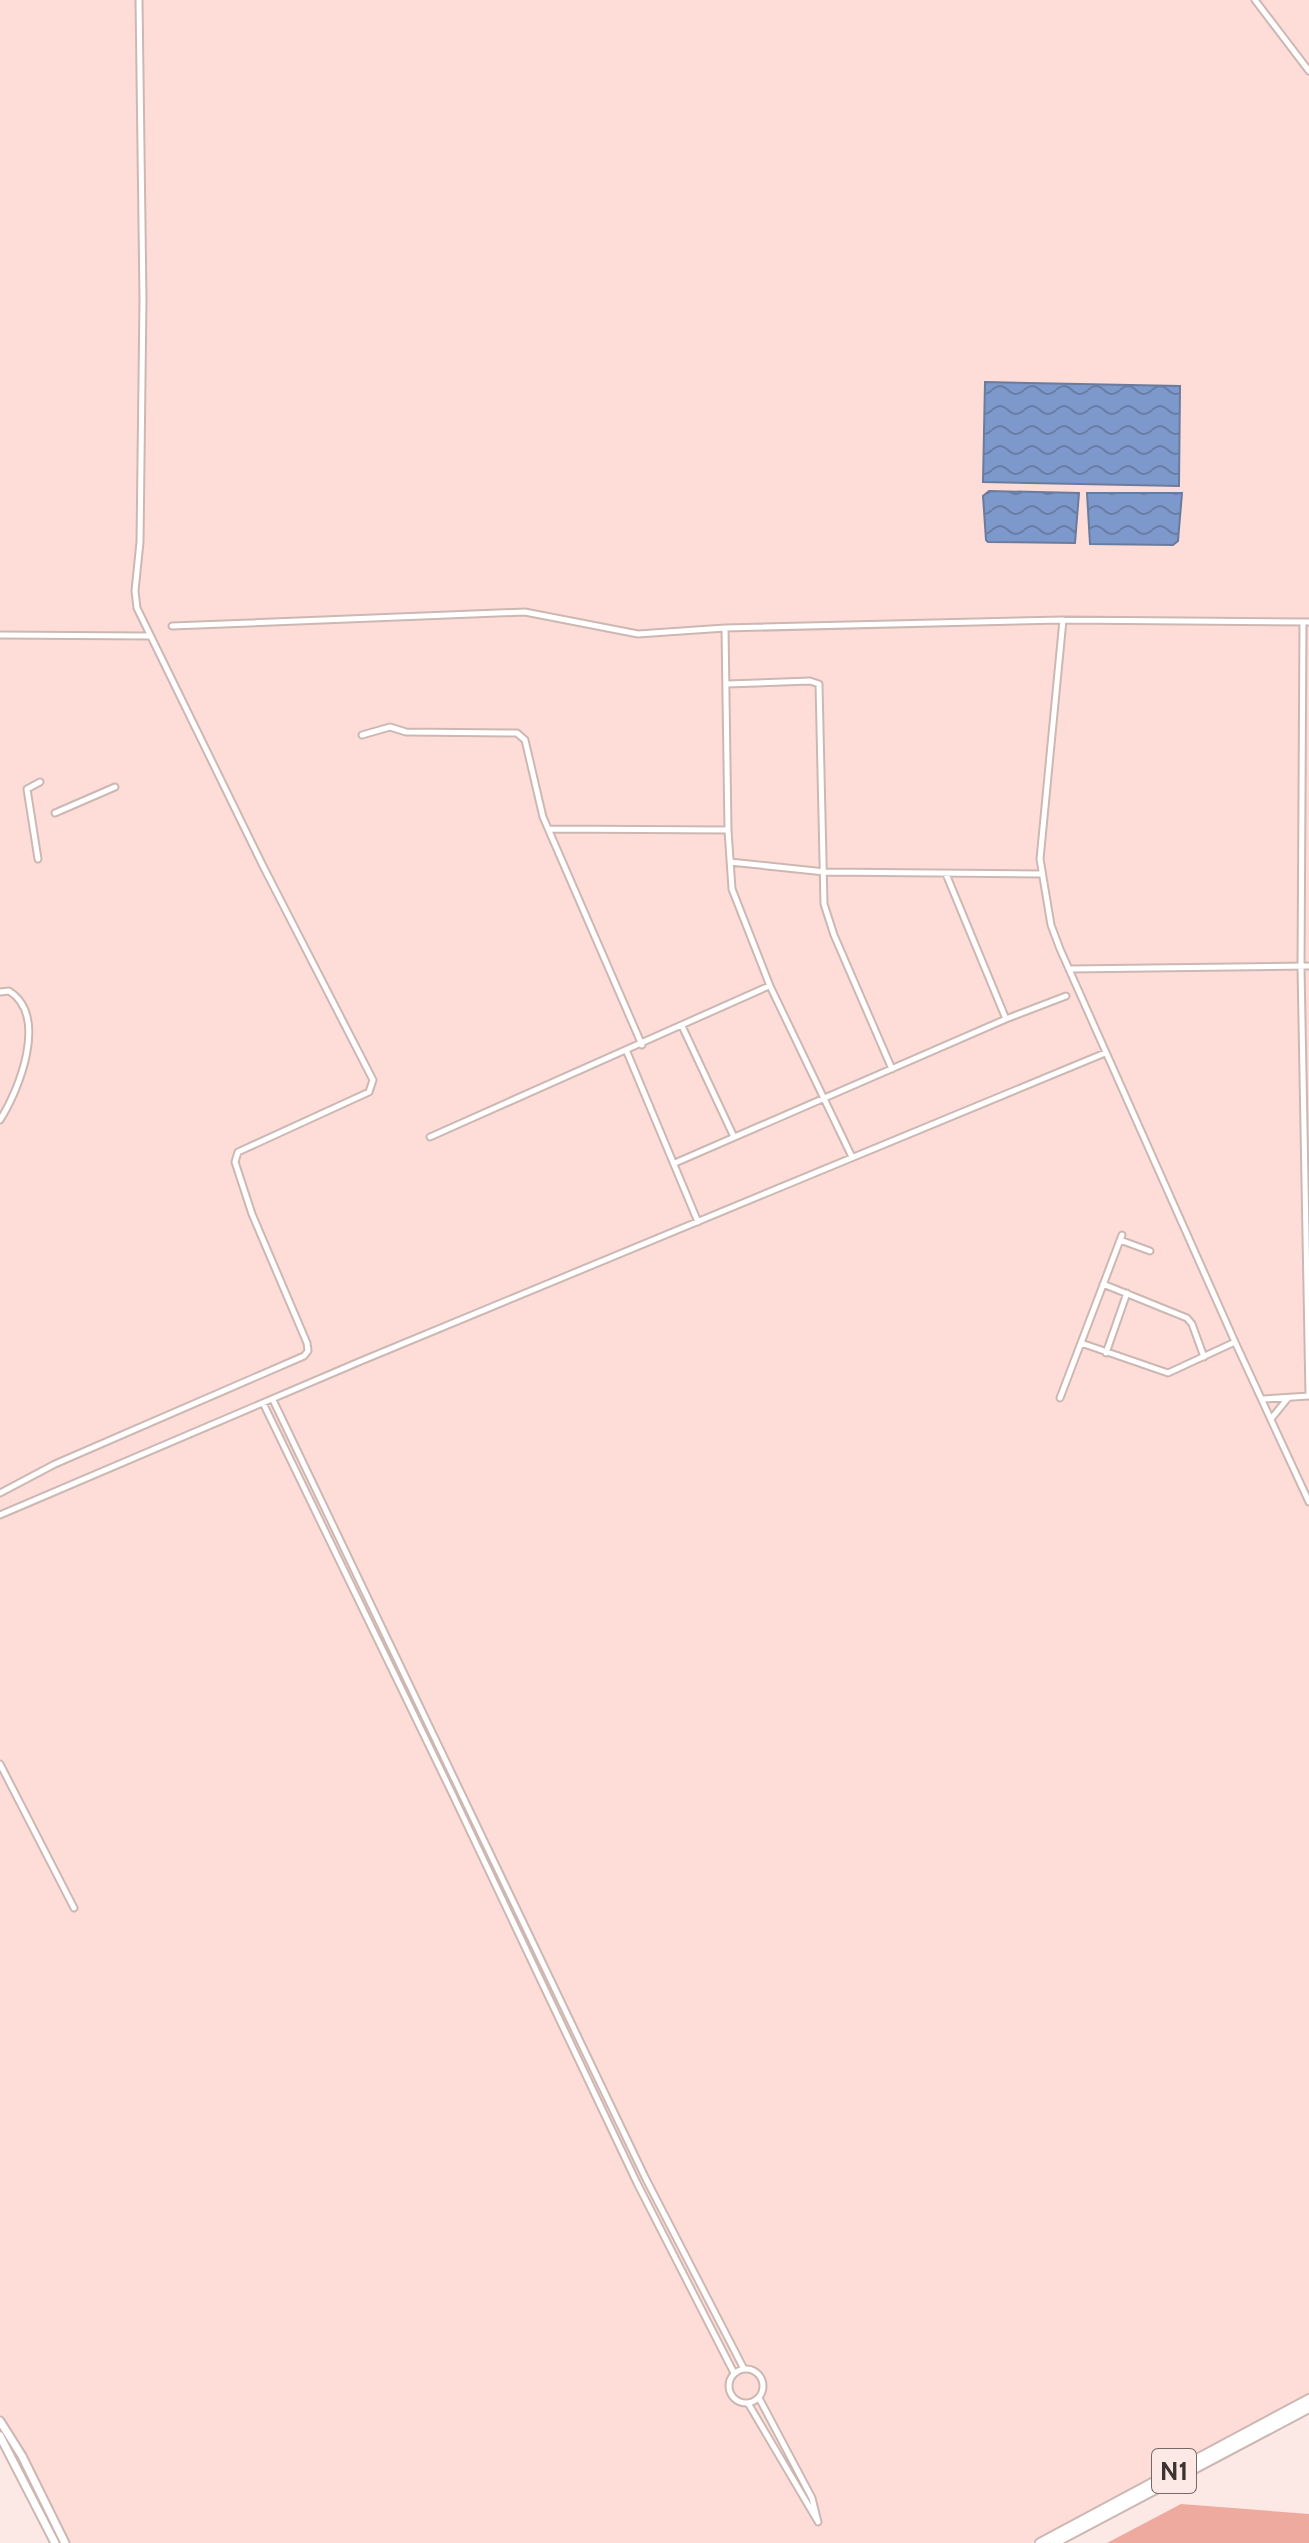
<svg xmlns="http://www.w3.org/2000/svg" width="1309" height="2543" font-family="Cabin,sans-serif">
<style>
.built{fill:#feddd8}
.green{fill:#eeaa9f}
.water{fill:url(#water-waves);stroke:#6a7b9e;stroke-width:2}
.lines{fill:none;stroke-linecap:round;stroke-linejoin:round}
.street-casing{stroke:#cdb7b2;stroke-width:9}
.secondary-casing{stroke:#cdb7b2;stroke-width:11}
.highway-casing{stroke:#cdb7b2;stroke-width:12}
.street{stroke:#fff;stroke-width:5}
.secondary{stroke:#fff;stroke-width:7}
.highway{stroke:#fff;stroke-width:8}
.labels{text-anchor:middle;stroke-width:8;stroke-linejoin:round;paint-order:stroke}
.shield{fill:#fce9e5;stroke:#766a68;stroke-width:2}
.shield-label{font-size:26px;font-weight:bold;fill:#3d3432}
</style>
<defs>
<pattern id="water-waves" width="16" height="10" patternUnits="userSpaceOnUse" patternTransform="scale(2)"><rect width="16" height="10" fill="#7d99cc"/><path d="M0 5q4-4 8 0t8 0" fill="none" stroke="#687ea6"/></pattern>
</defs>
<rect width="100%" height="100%" fill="#fce9e5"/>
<!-- built -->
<path class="built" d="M0,0H1309V2395L1031,2543H68L36,2477L0,2415Z"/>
<!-- green -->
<path class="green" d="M1181,2504L1309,2514V2543H1107Z"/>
<!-- water -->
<path class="water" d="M985,382L1180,386L1179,486L983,482Z
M989,491L1079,493L1075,543L988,542L986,540L983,496Z
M1087,493H1182L1178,541L1173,545L1090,544Z"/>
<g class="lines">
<defs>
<path id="street" d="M1255,0L1309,71
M1303,622L1301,967L1309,1396
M1309,622L1063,620L1040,859L1051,925L1060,949L1235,1342L1309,1502
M172,626L525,612L638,634L725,628L1063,620
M725,628L728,830L732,889L770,986L852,1157
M0,635L149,636
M727,684L810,681L819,684L824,904L834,935L892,1069
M362,735L390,727L406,732L517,733L525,740L543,817L642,1045
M55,813L115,787
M549,829L728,830
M38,859L27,789L40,782
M730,862L825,872L1041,874
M946,874L1006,1019
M1070,969L1309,966
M0,992L9,991C49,1016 19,1090 0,1120
M682,1026L734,1137
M627,1052L698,1222
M430,1137L769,986
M675,1163L1006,1019L1066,996
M1120,1240L1150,1251
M1103,1284L1187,1318L1192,1324L1204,1357
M1081,1343L1168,1373L1235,1342
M1106,1353L1127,1293
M1060,1398L1122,1235
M1263,1399L1309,1396
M273,1400L646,2179L744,2369
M263,1403L451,1791L637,2183L734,2373
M1271,1419L1288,1398
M0,1493L55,1464L304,1356L308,1351L307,1343L252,1214L235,1162L238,1152L369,1092L373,1080L263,866L137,608L135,591L140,542L143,299L139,0
M0,1515L361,1361L1105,1053
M0,1764L74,1908
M729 2386a17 17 0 1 1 34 0a17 17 0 1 1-34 0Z
M759,2398L812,2498L818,2522
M748,2403L817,2520"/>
<path id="secondary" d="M0,2421L22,2456L65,2543
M0,2436L55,2543"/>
<path id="highway" d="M1040,2543L1309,2399
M1054,2543L1309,2408"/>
</defs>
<!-- street casing -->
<use href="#street" class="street-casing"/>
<!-- secondary casing -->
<use href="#secondary" class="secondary-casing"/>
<!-- highway casing -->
<use href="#highway" class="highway-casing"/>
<!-- street -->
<use href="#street" class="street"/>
<!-- secondary -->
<use href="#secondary" class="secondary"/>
<!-- highway -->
<use href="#highway" class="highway"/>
</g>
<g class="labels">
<!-- shield labels -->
<rect class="shield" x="1152" y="2449" width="44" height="44" rx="6"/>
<g class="shield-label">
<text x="1174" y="2480">N1</text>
</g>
</g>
</svg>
